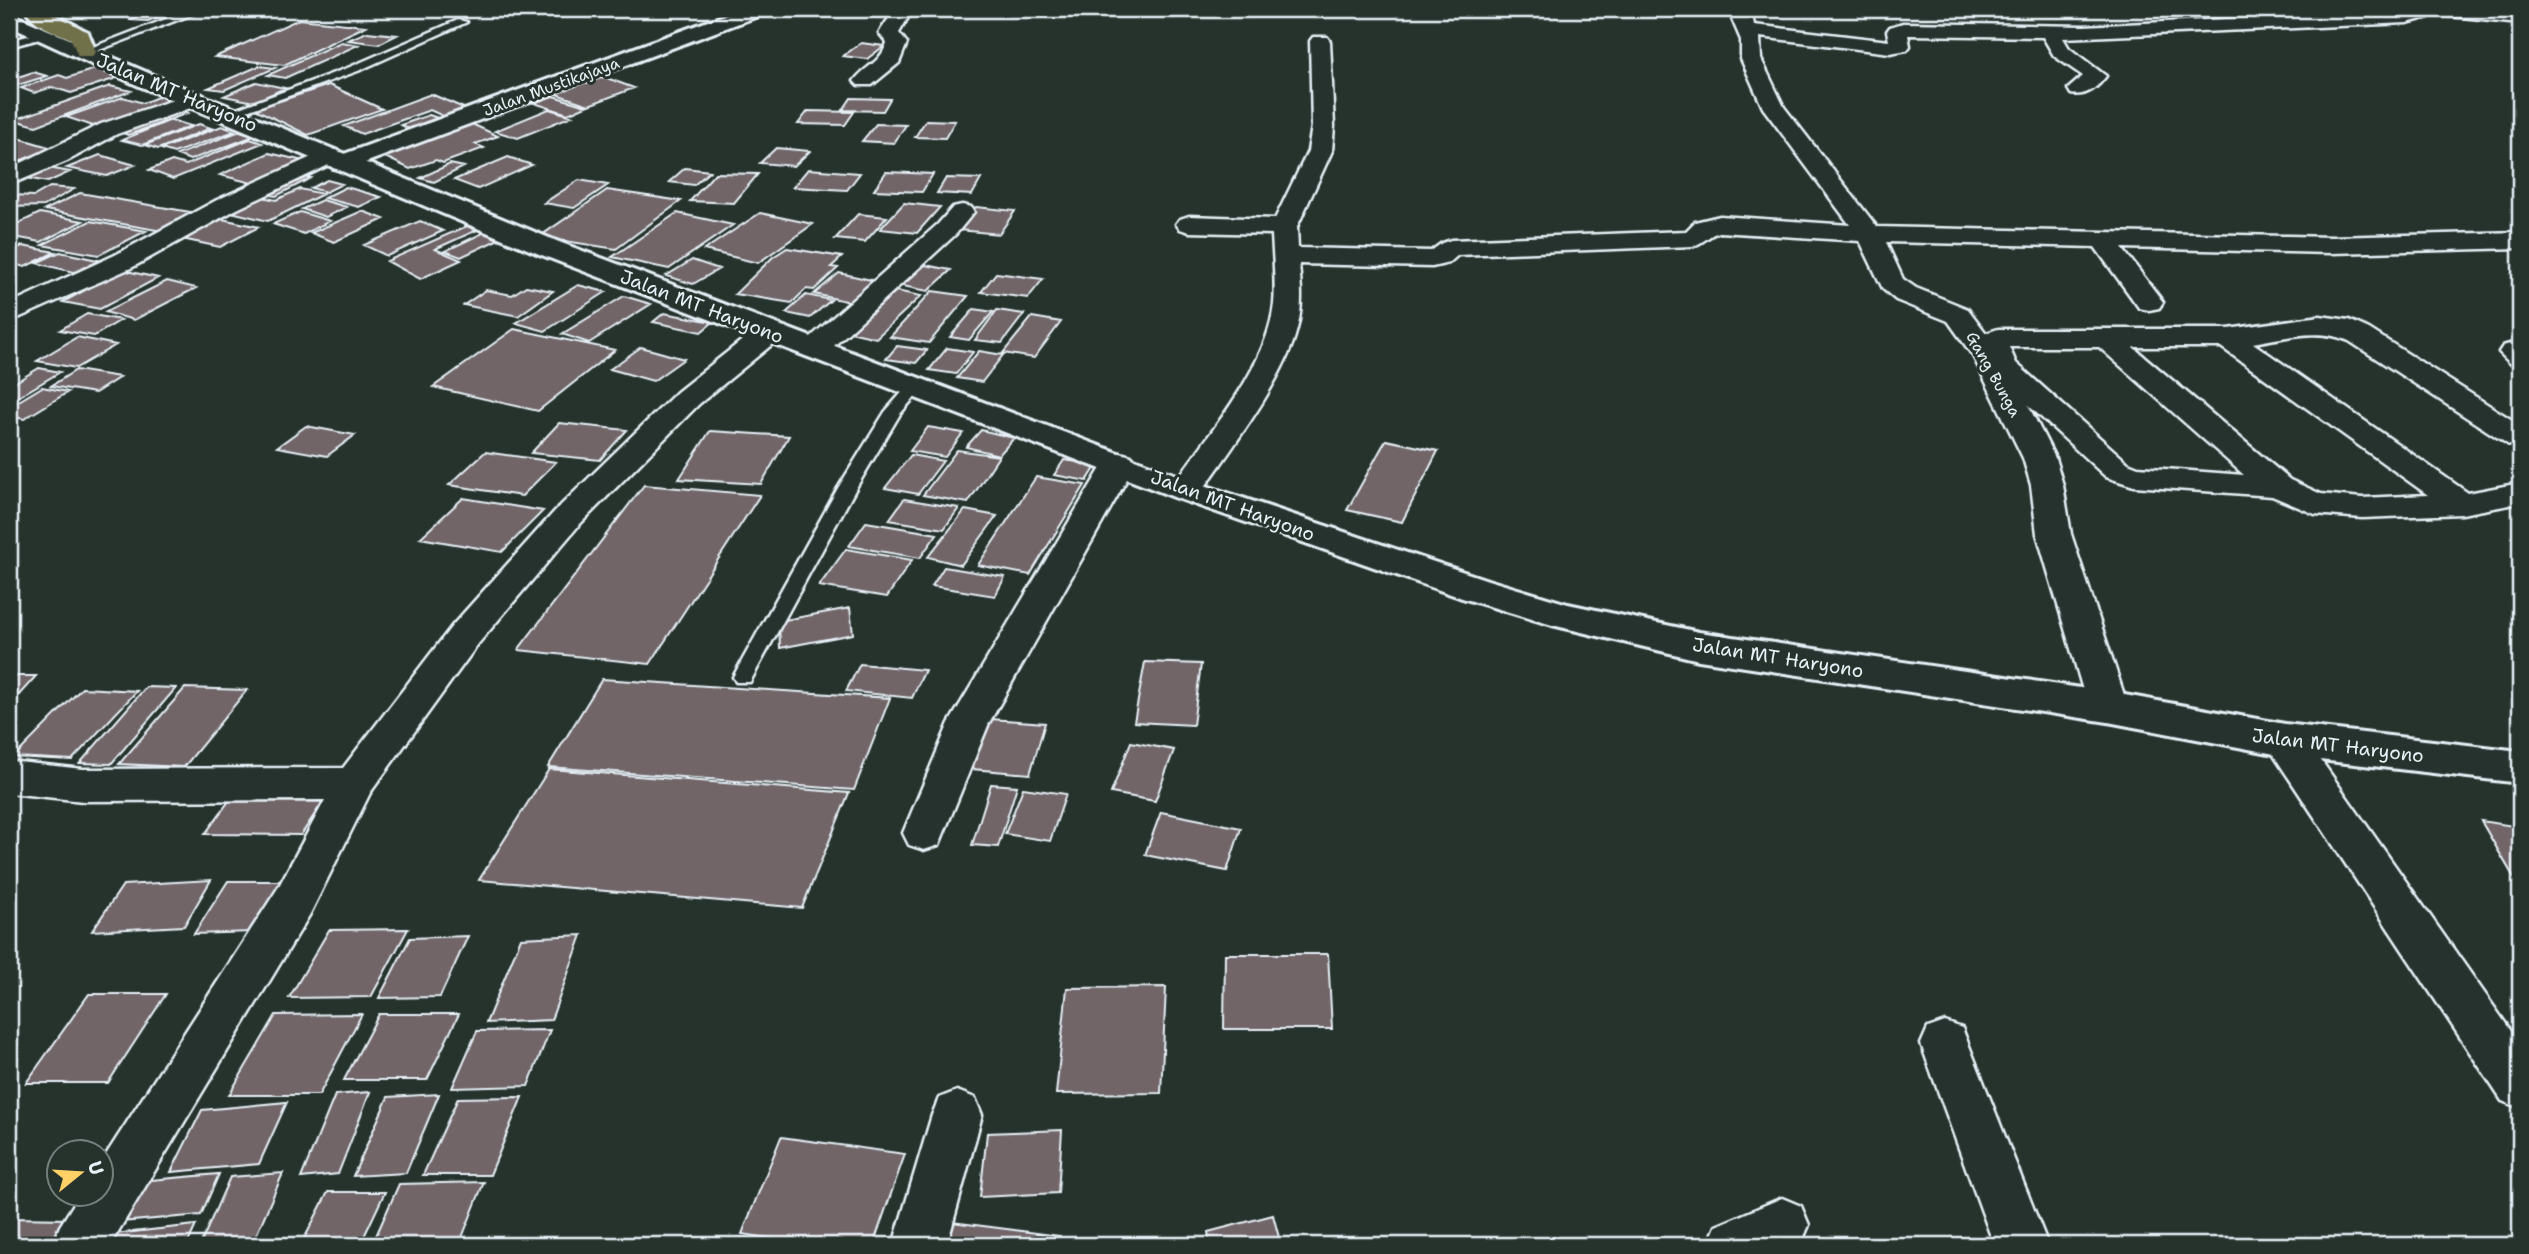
<svg xmlns="http://www.w3.org/2000/svg" width="2529" height="1254" font-family="'Shantell Sans',sans-serif">
<style>
.building{fill:#716567;stroke:#e8f1f8;stroke-width:2}
.lines{fill:none;stroke-linecap:round;stroke-linejoin:round}
.service-casing{stroke:#e8f1f8;stroke-width:5}
.minor-casing{stroke:#e8f1f8;stroke-width:5}
.tertiary-casing{stroke:#e8f1f8;stroke-width:6}
.secondary-casing{stroke:#e8f1f8;stroke-width:6}
.motorway-casing{stroke:#e8f1f8;stroke-width:6}
.service{fill:#26332d;fill-rule:evenodd}
.minor{fill:#26332d;fill-rule:evenodd}
.tertiary{fill:#26332d;fill-rule:evenodd}
.secondary{fill:#26332d;fill-rule:evenodd}
.motorway{fill:#70704a;fill-rule:evenodd}
.labels{text-anchor:middle;stroke-width:6;stroke-linejoin:round;paint-order:stroke}
.far-street-label{font-size:16px;fill:#e8f1f8;stroke:#26332d}
.street-label{font-size:19px;fill:#e8f1f8;stroke:#26332d}
</style>
<rect width="100%" height="100%" fill="#26332d"/>
<filter id="ink" filterUnits="userSpaceOnUse"><feTurbulence type="fractalNoise" baseFrequency=".0143" numOctaves="2"/><feDisplacementMap in="SourceGraphic" scale="14" xChannelSelector="R" yChannelSelector="G"/><feConvolveMatrix kernelMatrix="1 2 1 2 8 2 1 2 1" color-interpolation-filters="sRGB"/></filter>
<g filter="url(#ink)">
<!-- building -->
<path class="building" d="M154,9H177L148,21L129,20Z
M299,19L366,26L284,65L215,57Z
M367,32L397,35L379,44L348,40Z
M341,42L358,45L285,78L268,75Z
M861,43L884,46L867,59L843,56Z
M259,66L275,68L224,90L208,88Z
M98,68L123,76L71,93L52,87L34,93L21,88L59,75L67,78Z
M33,72L47,76L18,85L9,82V80Z
M604,77L634,88L589,105L547,91L577,80L587,83Z
M256,82L285,88L254,102L224,96Z
M329,85L382,109L308,135L255,109Z
M110,86L131,91L36,126L14,120Z
M431,94L466,109L445,117L430,110L362,134L344,126Z
M160,96L174,100L102,129L66,117L123,97L143,103Z
M553,96L586,106L568,114L534,103Z
M851,98L890,99L883,111L843,110Z
M174,108L188,113L128,135L114,130Z
M549,109L572,116L518,138L495,131Z
M808,111L854,112L845,125L798,124Z
M429,115L438,118L409,129L401,125Z
M171,120L191,126L142,145L122,140Z
M926,120L955,121L945,138L915,137Z
M199,124L211,128L158,149L145,145Z
M472,124L498,136L475,144L484,148L443,163L436,160L410,169L385,157L392,154L387,151Z
M876,124L906,125L894,143L862,141Z
M222,126L235,131L174,153L161,149Z
M240,131L254,136L190,160L177,155Z
M15,137L52,148L9,165V140Z
M250,139L262,143L173,179L149,170L172,161L186,165Z
M776,148L810,151L794,166L760,163Z
M269,153L304,161L256,184L220,175Z
M100,155L135,165L107,176L67,168Z
M508,157L532,165L478,189L454,180Z
M450,164L464,167L434,182L420,178Z
M43,167L70,172L48,182L20,177Z
M685,168L710,171L694,185L669,182Z
M808,169L860,173L847,190L793,187Z
M886,172L933,174L922,192L874,190Z
M715,173L758,174L734,203L690,201Z
M292,175L311,178L276,196L257,193Z
M946,178L981,179L972,195L937,193Z
M327,180L342,184L326,192L311,188Z
M579,180L608,185L574,208L544,203Z
M50,187L74,189L44,206L9,207V197L14,195L34,196Z
M346,187L381,197L359,207L324,198Z
M300,189L323,194L268,221L227,211L258,196L276,200Z
M607,190L681,201L616,249L539,237Z
M80,193L196,213L162,231L45,210Z
M322,200L347,207L326,217L302,209Z
M904,203L940,207L917,233L880,229Z
M976,207L1015,211L999,234L958,230Z
M362,211L384,219L334,242L311,233Z
M300,212L330,221L304,234L273,224Z
M40,213L83,221L41,242L9,236V228Z
M677,213L733,225L669,269L612,257Z
M760,213L813,224L758,263L704,250Z
M858,214L887,217L865,242L835,239Z
M222,219L259,227L220,247L182,239Z
M90,221L146,231L99,255L42,245Z
M420,221L443,231L387,256L364,245Z
M467,226L477,230L435,249L461,260L420,279L387,261Z
M485,232L501,238L461,257L445,251Z
M22,246L55,252L25,267L9,263V252Z
M787,248L842,257L831,267L838,268L814,290L806,289L792,303L735,294L773,257Z
M60,252L102,261L78,273L36,263Z
M692,260L719,269L693,284L666,276Z
M925,265L951,270L928,291L902,286Z
M122,270L158,278L100,309L63,302Z
M839,273L876,281L850,302L814,294Z
M996,273L1043,279L1028,298L981,292Z
M167,281L196,288L134,320L105,312Z
M578,285L606,292L545,331L516,323Z
M526,286L553,291L518,316L464,305L486,290L512,295Z
M896,291L921,296L876,338L850,332Z
M932,291L968,296L929,343L890,337Z
M806,295L831,300L810,318L786,313Z
M624,296L651,304L589,343L562,334Z
M974,309L993,312L969,340L950,337Z
M997,310L1024,314L1002,343L975,340Z
M664,313L713,322L701,332L653,322Z
M87,314L121,320L94,336L60,330Z
M1032,317L1061,322L1034,358L1003,353Z
M514,329L615,350L538,411L433,387Z
M77,337L116,345L76,368L37,361Z
M897,346L927,350L916,363L886,359Z
M641,347L684,359L653,381L610,369Z
M947,348L973,352L956,374L929,370Z
M979,351L1003,355L982,382L957,378Z
M39,368L60,372L18,397L9,396V386Z
M76,370L120,377L95,393L51,386Z
M42,387L68,392L24,419L9,416V407Z
M559,423L627,430L600,460L531,453Z
M306,426L355,435L327,456L277,447Z
M928,427L963,433L945,457L910,451Z
M981,430L1014,438L999,455L966,447Z
M710,431L789,436L761,484L679,479Z
M1386,440L1438,451L1402,522L1347,510Z
M957,450L999,456L968,503L923,495Z
M485,452L556,462L522,496L449,485Z
M911,455L943,461L918,494L885,488Z
M1064,460L1097,465L1087,481L1054,475Z
M1036,477L1085,485L1030,575L978,565Z
M644,485L760,495L650,664L518,650Z
M463,498L543,511L502,552L420,538Z
M904,499L959,508L944,529L889,520Z
M965,510L997,516L961,565L928,557Z
M866,522L937,534L920,558L849,546Z
M846,549L912,560L887,597L819,586Z
M944,567L1005,577L995,596L932,586Z
M850,608L853,634L780,648L779,621Z
M1145,662L1201,664L1193,725L1134,722Z
M860,664L925,670L912,698L846,691Z
M9,676H36L9,706Z
M602,679L890,698L854,790L548,767Z
M146,687L176,688L111,764L80,763Z
M82,688L137,691L72,760L14,757Z
M185,688L247,690L184,767L119,764Z
M990,719L1045,723L1030,774L972,769Z
M1131,742L1174,750L1155,801L1111,793Z
M549,769L849,793L802,908L479,880Z
M991,784L1017,786L998,847L972,845Z
M1023,788L1066,794L1050,841L1005,834Z
M237,790L330,791L301,835L205,834Z
M1161,812L1241,828L1227,871L1145,855Z
M2481,821L2520,827V888Z
M211,880L184,926L92,931L123,885Z
M228,881H283L252,932L194,934Z
M408,929L371,997L289,998L329,930Z
M582,935L551,1020L486,1023L521,938Z
M468,936L440,997L379,998L410,938Z
M1225,954H1328L1332,1029H1224Z
M1166,987L1161,1093L1056,1094L1067,988Z
M89,994H166L108,1083H26Z
M362,1014L319,1095H229L276,1015Z
M379,1014H459L427,1080H344Z
M550,1030L528,1086L452,1088L477,1031Z
M370,1092L338,1174L301,1178L335,1095Z
M439,1094L406,1173L353,1176L388,1097Z
M522,1097L490,1175H423L458,1098Z
M287,1102L259,1164L171,1172L202,1110Z
M1062,1130L1058,1193L980,1197L987,1133Z
M781,1137L905,1154L873,1245H816L742,1234Z
M283,1173L252,1245H200L230,1177Z
M219,1174L201,1215L120,1222L140,1181Z
M484,1182L459,1245H372L399,1184Z
M328,1192H385L360,1245H301Z
M1273,1215L1281,1245H1210L1208,1232Z
M9,1218L70,1219L53,1245H9Z
M944,1221L1060,1236L1058,1245H938Z
M196,1225L187,1245H109L115,1234Z"/>
<g class="lines">
<defs>
<path id="service" d="M192,9H206L89,54L80,52Z
M458,20L467,22L358,71L233,116L223,114L350,67Z
M43,32L48,35L47,37L9,47V41Z
M917,380L925,385L900,414L856,488L750,682H736L733,677L838,488L885,412L911,382Z"/>
<path id="minor" d="M895,9H913L899,33L907,43L899,63L872,85H858L854,81C866,65 880,64 887,43L879,33Z
M1733,9H1751L1754,25L1889,41L1887,31L1890,27L1903,23L2084,26L2428,9L2432,13L2429,17L2407,23L2063,38L2069,48L2106,76C2098,87 2086,97 2071,94L2068,89L2083,76L2054,56L2043,37L1908,35L1910,46L1907,50L1890,53L1760,37L1761,59L1784,107L1877,227L2331,237L2520,232V248L2331,253L2122,248L2163,302L2159,308L2149,310L2139,308L2095,247L1886,242L1903,279L1916,288L1968,309L1986,333L1998,329H2228L2320,316L2349,320L2369,329L2520,425V447L2509,445L2349,341C2318,327 2286,338 2253,343L2468,493L2520,483V503L2462,514L2362,518L2315,514L2272,496L2134,486L2106,477L2028,405L2055,458L2063,485L2071,534L2128,707L2122,717L2108,721L2094,717L2088,707L2037,534L2031,485L2023,458L1973,356L1948,321L1896,300L1883,289L1860,241L1720,232C1709,234 1704,243 1693,246L1458,255L1449,263L1432,267L1299,264C1301,286 1303,307 1297,329C1285,379 1228,453 1198,497L1186,500L1174,497L1170,490C1206,436 1267,370 1274,304C1276,282 1273,257 1272,234L1189,232L1180,229L1176,224L1180,219L1189,216L1275,219L1308,151L1312,126L1310,41L1313,37H1327L1330,41L1334,126L1332,151L1297,227L1298,248L1431,251L1442,243L1451,240L1686,231L1695,222L1720,216L1850,225L1763,108L1741,59V40L1732,19ZM2009,347H2099L2244,475L2138,467L2128,463L2016,363ZM2133,347H2221L2428,495L2362,498L2321,494L2290,480Z
M2432,9L2520,11V23L2441,15L2434,13Z
M194,93L202,94L205,99L202,104L117,134L67,161L9,185V169L101,124Z
M329,149L337,151L341,156L337,161L235,210L133,267L9,322V304L115,255L217,200Z
M962,205L971,207L974,212L956,234L824,355L814,358L804,355L800,349L804,343L938,224L953,207Z
M770,324L780,326L784,332L780,338L699,404L579,525L478,644L370,793L310,914L110,1245H52L60,1226L80,1194H102V1161L278,888L325,800L83,801L9,793V761L83,769L343,768L452,626L555,511L677,392L760,326Z
M2513,343L2520,345V366L2510,363L2499,352L2503,346Z
M1120,453L1131,456L1136,463L989,723L939,845L924,850L909,845L903,833L949,723L1104,463L1109,456Z
M2285,725L2299,729L2520,1044V1108L2502,1101L2271,751L2265,740L2271,729Z
M1945,1022L1962,1028L2048,1245H1994L1921,1044L1928,1028Z
M957,1091L975,1098L982,1115L947,1245H893L932,1115L939,1098Z
M1782,1198L1801,1206L1809,1225L1801,1244L1708,1245L1716,1226Z"/>
<path id="tertiary" d="M741,9H769L766,13L351,168L342,170L333,168L330,163L333,158Z"/>
<path id="secondary" d="M9,13L153,75L559,242L1198,483L1488,580L1568,604L1699,632L2108,692L2285,724L2520,751V783L2285,756L2108,722L1699,660L1552,625L1462,598L1174,497L539,254L137,85L9,26Z"/>
<path id="motorway" d="M26,9C50,9 66,21 88,32L96,52L92,56H78L71,39C56,32 32,25 26,9Z"/>
</defs>
<!-- service casing -->
<use href="#service" class="service-casing"/>
<!-- minor casing -->
<use href="#minor" class="minor-casing"/>
<!-- tertiary casing -->
<use href="#tertiary" class="tertiary-casing"/>
<!-- secondary casing -->
<use href="#secondary" class="secondary-casing"/>
<!-- motorway casing -->
<use href="#motorway" class="motorway-casing"/>
<!-- service -->
<use href="#service" class="service"/>
<!-- minor -->
<use href="#minor" class="minor"/>
<!-- tertiary -->
<use href="#tertiary" class="tertiary"/>
<!-- secondary -->
<use href="#secondary" class="secondary"/>
<!-- motorway -->
<use href="#motorway" class="motorway"/>
</g>
</g>
<g class="labels">
<!-- far-street labels -->
<g class="far-street-label">
<text transform="translate(551 86) rotate(-20)" y="6">Jalan Mustikajaya</text>
<text transform="translate(1994 374) rotate(61)" y="6">Gang Bunga</text>
</g>
<!-- street labels -->
<g class="street-label">
<text transform="translate(177 92) rotate(23)" y="7">Jalan MT Haryono</text>
<text transform="translate(702 306) rotate(21)" y="7">Jalan MT Haryono</text>
<text transform="translate(1233 505) rotate(20)" y="7">Jalan MT Haryono</text>
<text transform="translate(1778 657) rotate(9)" y="7">Jalan MT Haryono</text>
<text transform="translate(2338 745) rotate(7)" y="7">Jalan MT Haryono</text>
</g>
</g>
<!-- margin -->
<rect width="2529" height="1254" fill="none" stroke="#26332d" stroke-width="35"/>
<rect x="18" y="18" width="2494" height="1219" fill="none" stroke="#e8f1f8" stroke-width="2.5" filter="url(#ink)"/>
<!-- north arrow -->
<g transform="translate(80 1173) rotate(72)"><circle r="33" fill="#26332d" stroke="#747f7e" stroke-width="2"/>
<path d="M0-5L12 26L0 18L-12 26Z" fill="#ffd166"/>
<text y="-10" font-size="19" font-weight="bold" text-anchor="middle" fill="#e8f1f8">U</text>
</g>
</svg>
